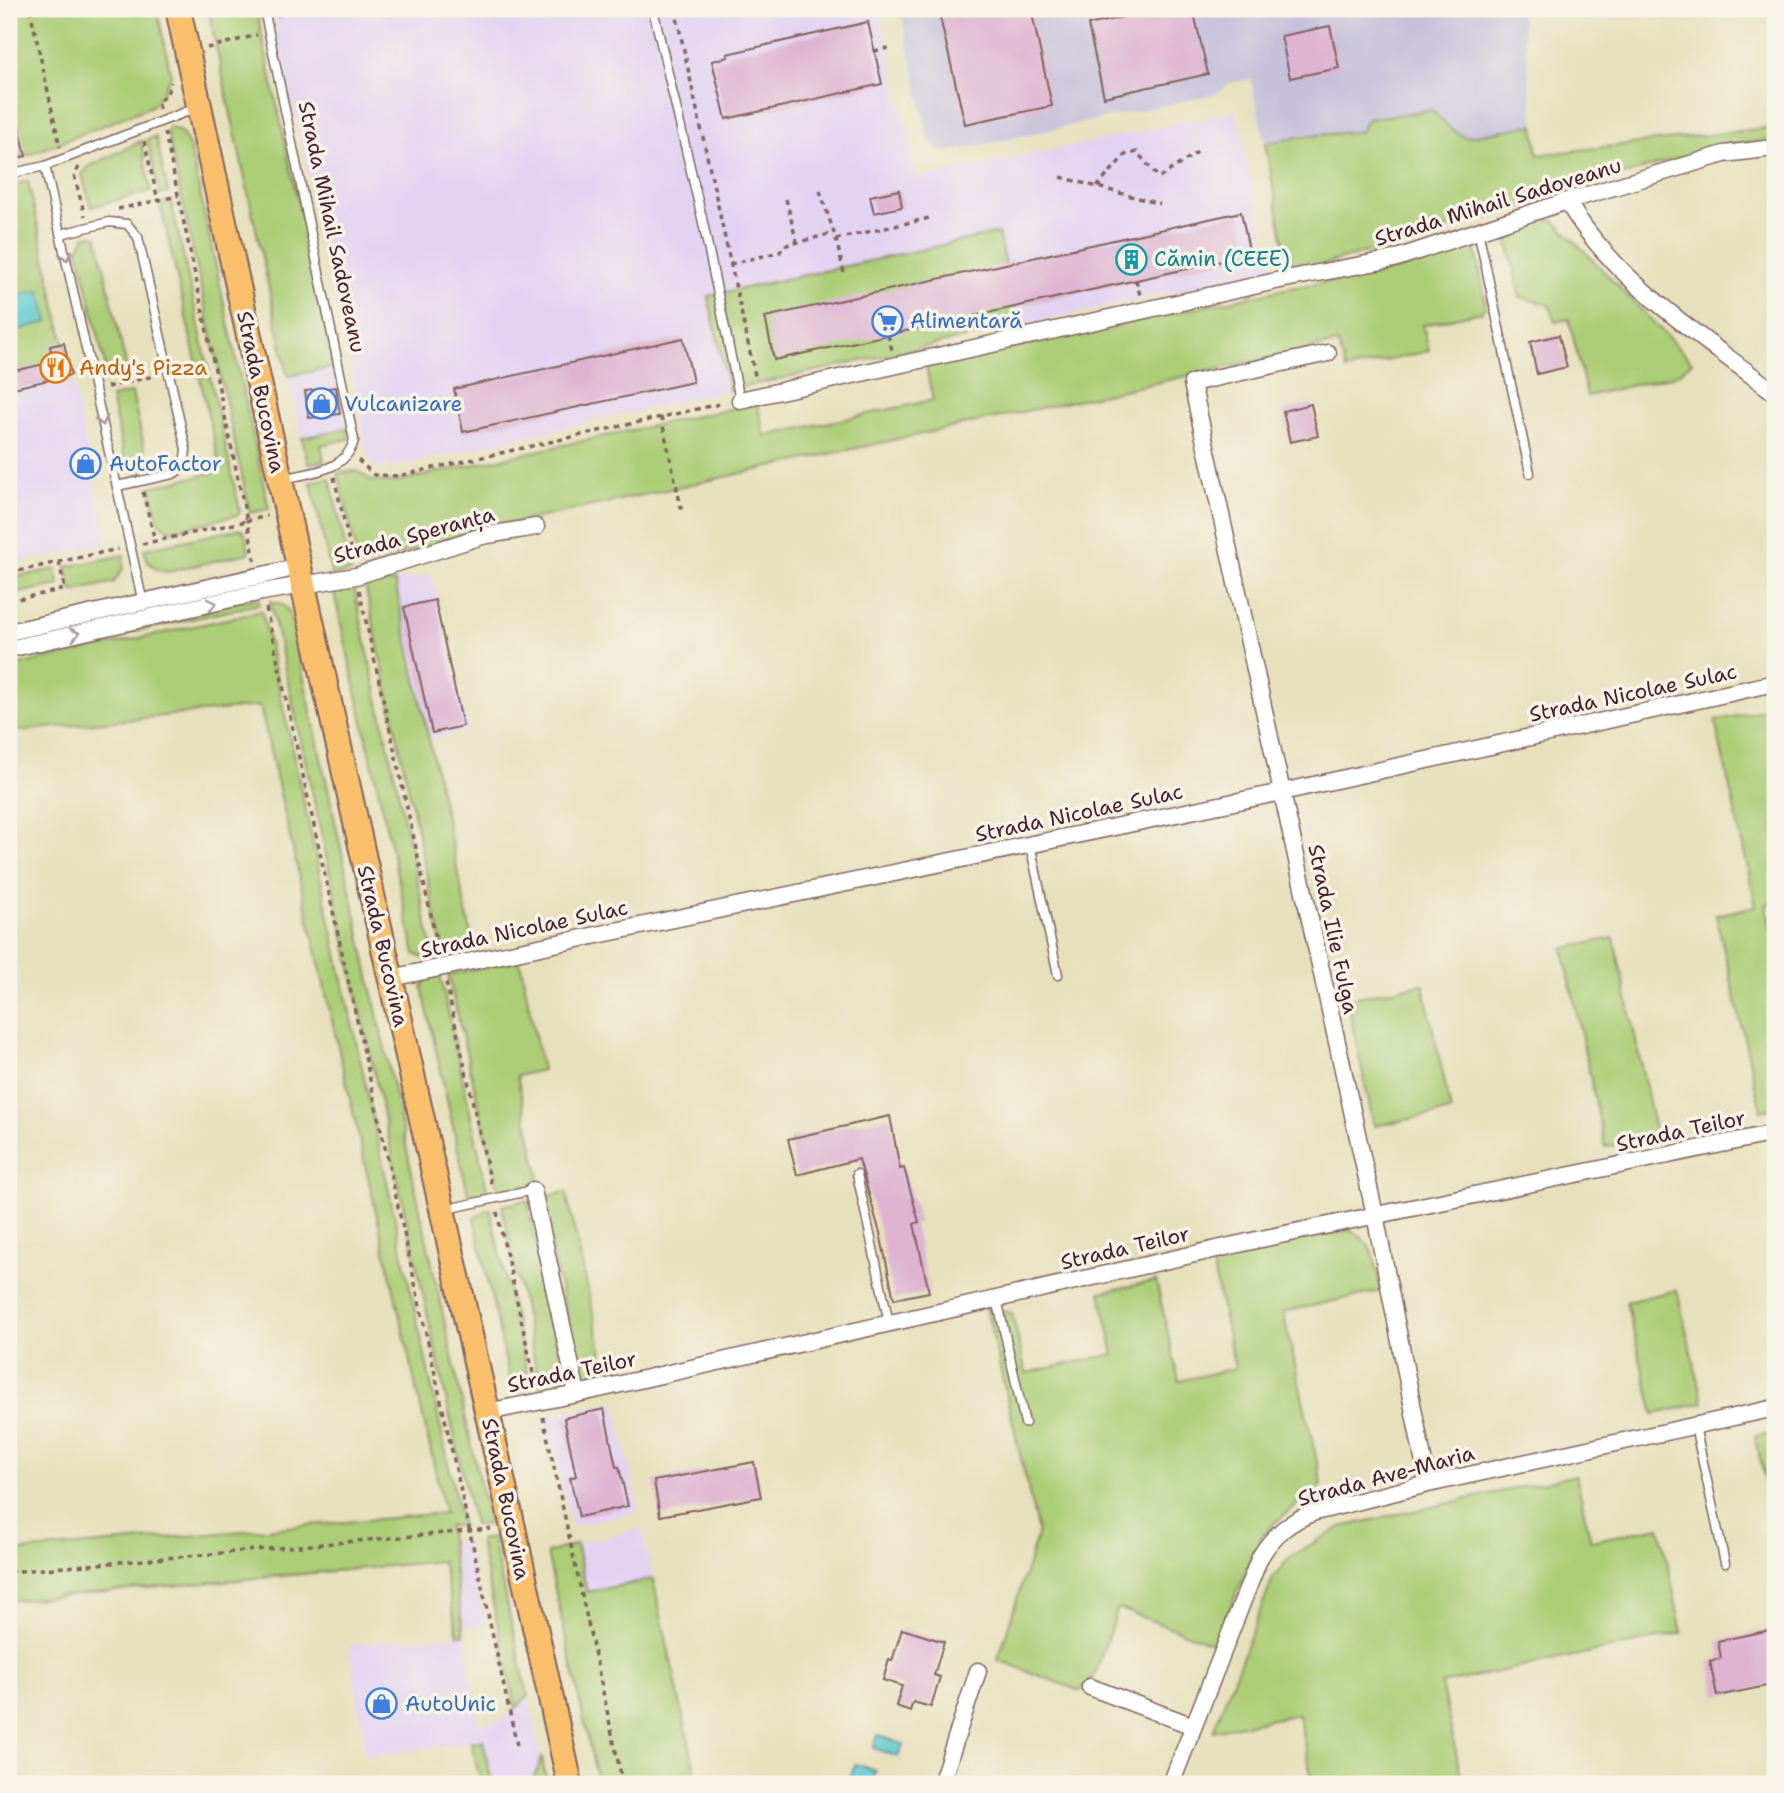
<svg xmlns="http://www.w3.org/2000/svg" width="1784" height="1793" font-family="'Shantell Sans',sans-serif">
<style>
.built{fill:#e3d3f2}
.industrial{fill:#c6c0da}
.green{fill:#abcd76;stroke:#7a7650;stroke-width:2}
.water{fill:#5dcad0;stroke:#54747e;stroke-width:2}
.building{fill:#deb4d2}
.lines{fill:none;stroke-linecap:round;stroke-linejoin:round}
.lane-casing{stroke:#81635e;stroke-width:11}
.street-casing{stroke:#81635e;stroke-width:19}
.primary-casing{stroke:#81635e;stroke-width:28}
.path{stroke:#81635e;stroke-width:3.5;stroke-dasharray:5 5;stroke-linecap:butt}
.lane{stroke:#fff;stroke-width:8}
.street{stroke:#fff;stroke-width:16}
.primary{stroke:#f9bf6d;stroke-width:24}
.oneway{stroke:#ae9aa0}
.labels{text-anchor:middle;stroke-width:7;stroke-linejoin:round;paint-order:stroke}
.street-label{font-size:21px;fill:#4a1f2b;stroke:#f7f3e8}
.culture-label{font-size:21px;fill:#0d838f;stroke:#f7f3e8;text-anchor:start}
.shop-label{font-size:21px;fill:#366cbe;stroke:#f7f3e8;text-anchor:start}
.food-label{font-size:21px;fill:#c56008;stroke:#f7f3e8;text-anchor:start}
</style>
<rect width="100%" height="100%" fill="#f7f3e8"/>
<filter id="ink" filterUnits="userSpaceOnUse"><feTurbulence type="fractalNoise" baseFrequency=".0143" numOctaves="2"/><feDisplacementMap in="SourceGraphic" scale="14" xChannelSelector="R" yChannelSelector="G"/><feConvolveMatrix kernelMatrix="1 2 1 2 8 2 1 2 1" color-interpolation-filters="sRGB"/></filter>
<filter id="wash" filterUnits="userSpaceOnUse"><feTurbulence type="fractalNoise" baseFrequency=".00686" numOctaves="4" result="noise"/><feDisplacementMap in="SourceGraphic" scale="28" xChannelSelector="R" yChannelSelector="G"/><feGaussianBlur stdDeviation="1.57" result="paint"/><feColorMatrix in="noise" values="0 0 0 0 0 0 0 0 0 0 0 0 0 0 0 0 0 1.4 0 .05"/><feComposite in="paint" operator="in"/></filter>
<g filter="url(#wash)">
<rect width="100%" height="100%" fill="#e7e0bc"/>
<!-- built -->
<path class="built" d="M272,9H880L917,179L1236,111L1272,270L1019,326L998,233L708,297L729,390L393,467H374L367,451L348,352Z
M28,181L108,543L9,565V185Z
M334,367L347,428L302,438L288,376Z
M431,574L468,730L429,739L395,582Z
M615,1402L639,1511L572,1526L546,1416Z
M642,1529L653,1579L587,1592L576,1544Z
M467,1541L485,1625L462,1629L450,1544Z
M464,1635L479,1725L505,1718L528,1696L547,1784H492L483,1741L366,1756L349,1645Z"/>
<!-- industrial -->
<path class="industrial" d="M900,9H1521L1534,125L1465,137L1451,129L1430,110L1361,131L1298,137L1265,144L1251,79L1230,83L1216,94L948,152L937,149L929,140Z"/>
<!-- green -->
<path class="green" d="M9,9H157L171,75L161,95L152,106L26,156L9,160Z
M208,9H256L334,367L288,376Z
M1431,110L1451,129L1465,137L1534,125L1538,155L1775,127V139L1719,146L1423,236L1300,271L1287,259L1265,144L1298,137L1361,131L1368,119Z
M170,127L182,133L190,148L269,509L250,513L167,131Z
M156,137L168,193L160,195L147,139Z
M141,141L151,191L91,207L82,175L88,167Z
M28,181L71,375L9,389V185Z
M171,201L240,511L238,515L171,531L159,522L150,487L221,471L160,203Z
M1540,217L1554,220L1692,362L1676,375L1587,396L1569,319L1555,322L1549,305L1520,297L1506,233Z
M998,233L1019,326L729,390L708,296Z
M93,235L97,236L127,369L107,373L78,249L85,236Z
M1474,241L1486,305L1481,312L1423,325L1429,351L1346,370L1338,343L478,531L360,566L338,473L357,471L372,481L394,482L757,403L765,436L933,400L926,366L1285,289L1401,269L1458,243Z
M132,393L149,469L144,474L138,475L129,469L125,462L111,397Z
M347,428L349,439L321,445L324,461L308,464L302,438Z
M330,478L351,572L332,576L311,482Z
M240,529L245,533L249,553L167,572C153,569 147,564 144,549Z
M124,555L123,569L114,582L72,592L66,567Z
M56,569L59,585L9,595V578Z
M395,582L473,943L443,951L365,585Z
M353,584L434,957L425,959L415,954L333,588Z
M258,598L260,604L9,659V652Z
M270,601L281,604L289,611L489,1525H474Z
M262,611L462,1526H448L464,1635H458L442,1561L9,1601V1552L445,1513L260,706L9,732V667Z
M1767,709L1775,748V902L1766,905L1775,945V1108L1761,1111L1716,915L1756,906L1715,721Z
M1614,938L1656,1135L1605,1147L1563,948Z
M520,961L542,1070L517,1076L539,1175L536,1184L499,1191L448,975L502,963Z
M440,975L488,1194H468L422,987L427,978Z
M1423,984L1451,1111L1374,1126L1347,999Z
M566,1192L607,1376L581,1382L540,1198Z
M527,1200L566,1383L562,1387L541,1391L502,1206Z
M490,1209L531,1390H512L474,1218Z
M1349,1230C1376,1241 1375,1265 1381,1291L1283,1312L1322,1484L1270,1527L1260,1539L1214,1644L1118,1608L1094,1677L1080,1691L998,1660L1038,1532L986,1307L1012,1313L1026,1373L1114,1354L1100,1292L1156,1281L1179,1381L1235,1368L1211,1259Z
M1677,1290L1703,1403L1654,1414L1626,1302Z
M1775,1432V1526L1755,1436Z
M1576,1475L1591,1541L1660,1527L1682,1633L1441,1684L1463,1784H1313L1298,1714L1213,1731L1273,1578L1291,1556L1341,1527Z
M492,1538L528,1696L516,1708L479,1540Z
M576,1544L587,1592L653,1579L698,1784H598L547,1553Z
M483,1741L492,1784H481L471,1742Z
M542,1758L547,1784H536L534,1777Z"/>
<!-- water -->
<path class="water" d="M40,290L48,322L9,332V297Z
M878,1735L903,1744L898,1757L873,1748Z
M855,1764L876,1771L872,1784L850,1779Z"/>
<g id="blocks">
<!-- building -->
<path class="building" d="M938,9H1031L1052,106L965,124Z
M1158,9H1193L1208,74L1104,97L1088,25Z
M868,22L882,84L726,119L712,61L728,57L727,54Z
M1330,26L1339,68L1290,78L1281,36Z
M15,110L26,156L9,160V111Z
M899,190L902,207L874,213L870,196Z
M1241,212L1250,255L774,360L765,317Z
M1559,335L1567,367L1537,374L1530,342Z
M683,338L693,382L463,432L454,389Z
M64,343L71,375L9,389V372L53,362L50,346Z
M336,387L340,414L309,418L305,391Z
M1311,404L1318,436L1290,442L1283,411Z
M435,600L463,726L432,733L404,607Z
M890,1116L900,1169L904,1168L919,1222L914,1224L929,1292L894,1299L880,1233L859,1159L797,1175L788,1139Z
M604,1409L616,1467H619L628,1506L579,1517L570,1478L576,1476L564,1418Z
M754,1462L761,1497L660,1516L654,1481Z
M902,1629L944,1642L934,1675L940,1677L931,1707L913,1702L910,1711L896,1706L902,1686L883,1680L889,1660L892,1661Z
M1775,1629V1668L1771,1671L1772,1685L1717,1696L1710,1661L1721,1658L1718,1641Z"/>
</g>
</g>
<g filter="url(#ink)">
<use href="#blocks" fill-opacity="0" stroke="#81635e" stroke-width="2"/>
<g class="lines">
<defs>
<path id="lane" d="M264,9L354,440C346,472 310,472 283,479
M653,9L702,218L740,400
M45,166L143,603
M9,174L45,166L196,108
M1478,230L1530,473
M61,234L109,222L127,224L138,237L186,449L184,467L173,474L117,486
M1030,844L1058,975
M857,1174L889,1323
M447,1209L533,1190
M997,1299L1025,1423
M1695,1426L1725,1563"/>
<path id="street" d="M1567,201C1613,281 1703,337 1775,393
M1328,353L1192,383L1375,1215L1428,1484
M740,400L1285,279L1394,259L1567,201L1724,154L1775,148
M9,632L299,567
M9,649L262,592L356,576L482,536L536,527
M391,978L1282,792L1775,683
M533,1190L577,1394
M487,1412L577,1394L1261,1239L1775,1133
M1090,1687L1193,1726
M941,1784L978,1671
M1171,1784L1260,1557C1274,1534 1290,1521 1315,1512L1428,1484L1775,1408"/>
<path id="primary" d="M178,9L299,567L570,1784"/>
</defs>
<!-- lane casing -->
<use href="#lane" class="lane-casing"/>
<!-- street casing -->
<use href="#street" class="street-casing"/>
<!-- primary casing -->
<use href="#primary" class="primary-casing"/>
<!-- path -->
<path class="path" d="M30,9L60,147
M675,9L756,380
M277,15L305,9
M207,48L257,35
M874,51L893,47
M159,109L158,103L168,91L171,82
M144,141L158,200
M79,167L74,175L85,216
M1061,177L1160,204
M1097,187L1125,155L1137,152L1159,178L1199,151
M820,191L836,239L845,277
M786,199L797,243
M118,209L178,196
M836,239L930,218
M730,264L780,252L783,246L834,233
M1136,280L1140,295
M888,335L892,350
M107,387L158,375
M661,417L682,511
M358,460L374,475L398,476L724,403
M334,477L353,559
M143,492L155,541
M142,544L247,521L165,133
M255,561L247,521L267,516
M9,573L118,549
M359,590L439,952
M9,601L65,589L59,562
M266,608L518,1750
M446,983L492,1188
M497,1212L536,1386
M543,1417L623,1784
M9,1572L491,1529"/>
<!-- lane -->
<use href="#lane" class="lane"/>
<!-- street -->
<use href="#street" class="street"/>
<!-- primary -->
<use href="#primary" class="primary"/>
</g>
<!-- one-way arrows -->
<defs><path id="oneway-chevron" d="M-2-3.5L2.5 0L-2 3.5" fill="none" stroke-width="1.6" stroke-linecap="round" stroke-linejoin="round" transform="scale(1.75)"/></defs>
<g class="oneway">
<use href="#oneway-chevron" transform="translate(66 256) rotate(78)"/>
<use href="#oneway-chevron" transform="translate(102 421) rotate(77)"/>
<use href="#oneway-chevron" transform="translate(212 604) rotate(-13)"/>
<use href="#oneway-chevron" transform="translate(75 634) rotate(-12)"/>
</g>
</g>
<!-- icons -->
<defs>
<symbol id="building-ring" viewBox="-11 -11 22 22"><circle r="9.5" fill="#f7f3e8" stroke="#0f9aa8" stroke-width="1.5"/><path d="M-4-6H4V6H1V3H-1V6H-4ZM-2.5-4.3h1.7v1.8h-1.7ZM.8-4.3h1.7v1.8H.8ZM-2.5-1h1.7V.8h-1.7ZM.8-1h1.7V.8H.8Z" fill="#0f9aa8"/></symbol>
<symbol id="supermarket-ring" viewBox="-11 -11 22 22"><circle r="9.5" fill="#f7f3e8" stroke="#3f7fe0" stroke-width="1.5"/><path d="M-6-5.5h2.5l.6 2H6L4.5 2H-2.5L-4.4-4H-6ZM-1.5 3.2a1.3 1.3 0 1 0 .1 0ZM3 3.2a1.3 1.3 0 1 0 .1 0Z" fill="#3f7fe0"/></symbol>
<symbol id="restaurant-ring" viewBox="-11 -11 22 22"><circle r="9.5" fill="#f7f3e8" stroke="#e8710a" stroke-width="1.5"/><path d="M-5-6h1v4h1v-4h1v4h1v-4h1v5L-1.5 .5V6h-2V.5L-5-1ZM5-6V6H3V1.5H1.5Q1.5-4 5-6Z" fill="#e8710a"/></symbol>
<symbol id="shop-ring" viewBox="-11 -11 22 22"><circle r="9.5" fill="#f7f3e8" stroke="#3f7fe0" stroke-width="1.5"/><path d="M-5-2.5h2.3a2.7 3.5 0 0 1 5.4 0H5L5.5 6h-11ZM-1.5-2.5h3a1.5 2.3 0 0 0-3 0Z" fill="#3f7fe0"/></symbol>
</defs>
<g fill-rule="evenodd">
<use href="#building-ring" x="1114" y="242" width="35" height="35"/>
<use href="#supermarket-ring" x="870" y="304" width="35" height="35"/>
<use href="#restaurant-ring" x="38" y="350" width="35" height="35"/>
<use href="#shop-ring" x="304" y="386" width="35" height="35"/>
<use href="#shop-ring" x="68" y="446" width="35" height="35"/>
<use href="#shop-ring" x="364" y="1686" width="35" height="35"/>
</g>
<g class="labels">
<!-- street labels -->
<g class="street-label">
<text transform="translate(1498 202) rotate(-17)" y="7">Strada Mihail Sadoveanu</text>
<text transform="translate(332 227) rotate(78)" y="7">Strada Mihail Sadoveanu</text>
<text transform="translate(261 392) rotate(78)" y="7">Strada Bucovina</text>
<text transform="translate(414 535) rotate(-15)" y="7">Strada Speranța</text>
<text transform="translate(1633 693) rotate(-12)" y="7">Strada Nicolae Sulac</text>
<text transform="translate(1079 813) rotate(-12)" y="7">Strada Nicolae Sulac</text>
<text transform="translate(524 929) rotate(-12)" y="7">Strada Nicolae Sulac</text>
<text transform="translate(1333 929) rotate(78)" y="7">Strada Ilie Fulga</text>
<text transform="translate(383 946) rotate(77)" y="7">Strada Bucovina</text>
<text transform="translate(1681 1131) rotate(-12)" y="7">Strada Teilor</text>
<text transform="translate(1125 1248) rotate(-13)" y="7">Strada Teilor</text>
<text transform="translate(572 1372) rotate(-12)" y="7">Strada Teilor</text>
<text transform="translate(1386 1476) rotate(-15)" y="7">Strada Ave-Maria</text>
<text transform="translate(506 1499) rotate(78)" y="7">Strada Bucovina</text>
</g>
<!-- culture labels -->
<g class="culture-label">
<text x="1154" y="266">Cămin (CEEE)</text>
</g>
<!-- shop labels -->
<g class="shop-label">
<text x="910" y="328">Alimentară</text>
<text x="344" y="411">Vulcanizare</text>
<text x="109" y="471">AutoFactor</text>
<text x="405" y="1711">AutoUnic</text>
</g>
<!-- food labels -->
<g class="food-label">
<text x="79" y="375">Andy's Pizza</text>
</g>
</g>
<!-- margin -->
<rect width="1784" height="1793" fill="none" stroke="#f7f3e8" stroke-width="35"/>
</svg>
